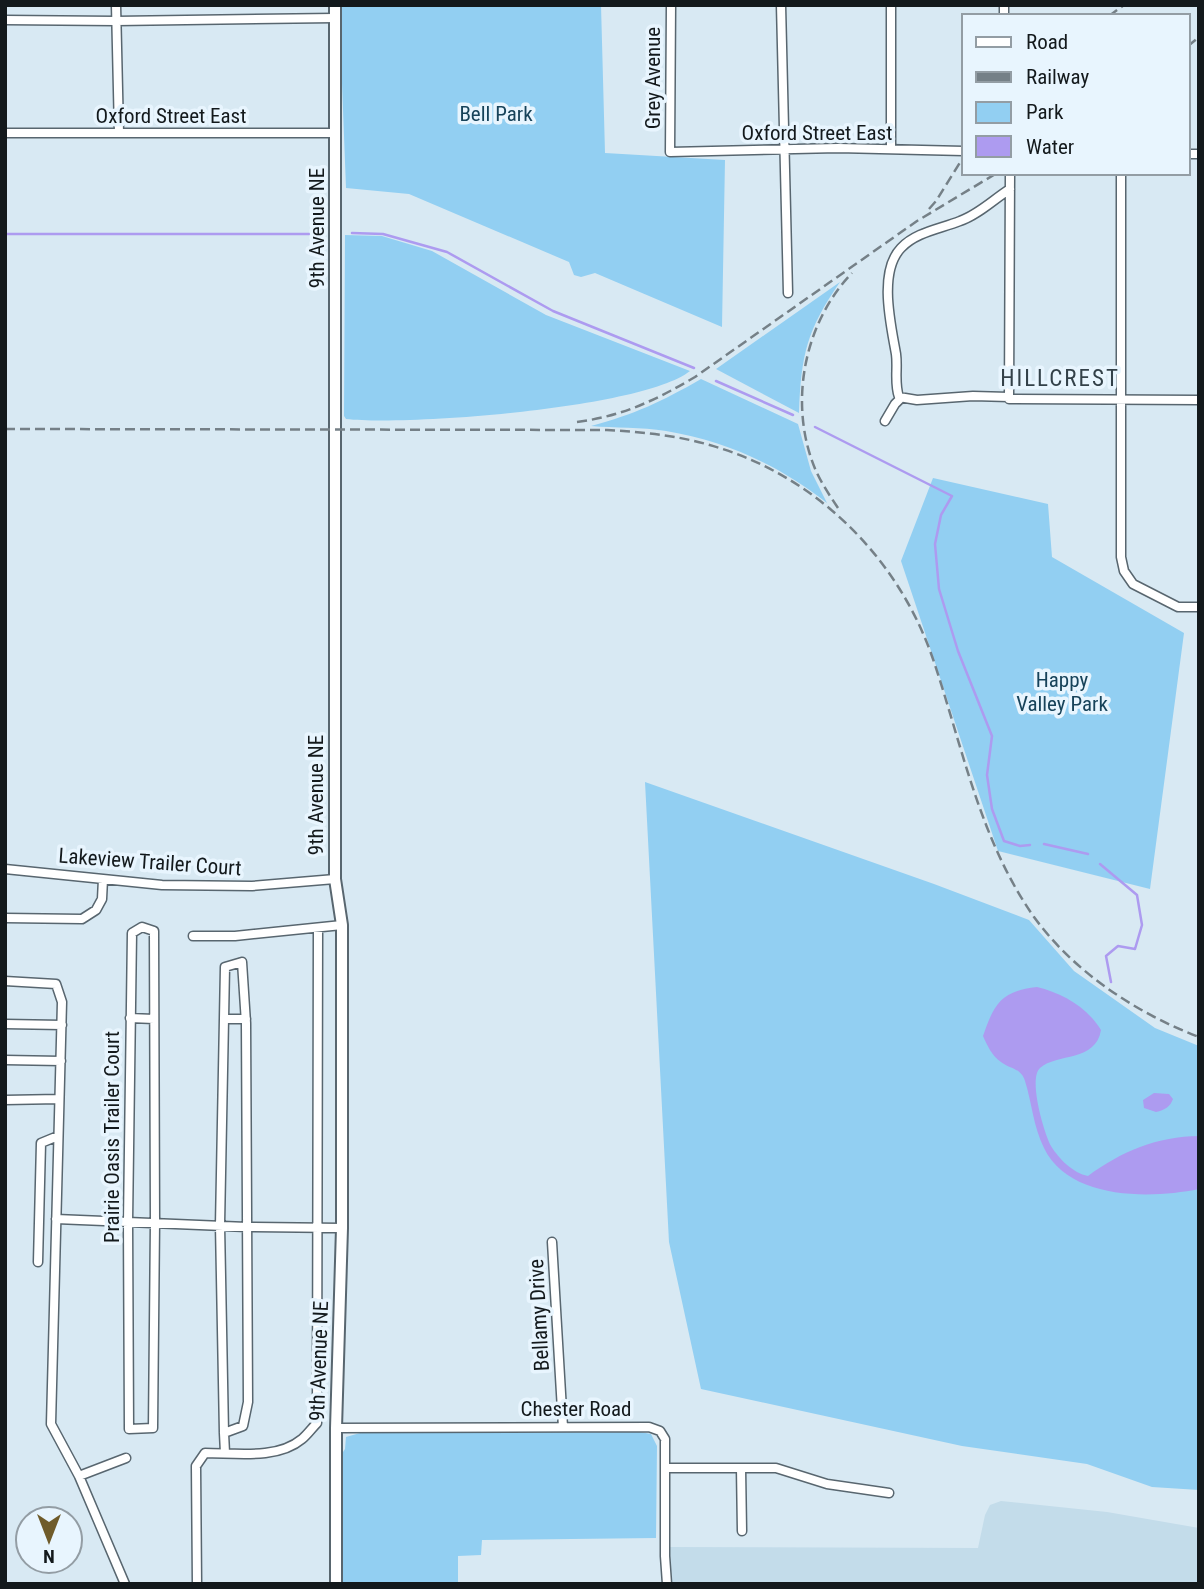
<svg xmlns="http://www.w3.org/2000/svg" width="1204" height="1589" font-family="'Roboto Condensed',sans-serif">
<style>
.built{fill:#c3dcea}
.green{fill:#92cff2}
.water{fill:#ad9bf0}
.lines{fill:none;stroke-linecap:round;stroke-linejoin:round}
.stream{stroke:#ad9bf0;stroke-width:2.5}
.street-casing{stroke:#58666f;stroke-width:11}
.secondary-casing{stroke:#58666f;stroke-width:14}
.street{stroke:#fff;stroke-width:8}
.secondary{stroke:#fff;stroke-width:10}
.rail{stroke:#758087;stroke-width:2.5;stroke-dasharray:10 5;stroke-linecap:butt}
.labels{text-anchor:middle;stroke-width:7;stroke-linejoin:round;paint-order:stroke}
.street-label{font-size:21px;fill:#13191c;stroke:#e8f5fe}
.park-label{font-size:21px;fill:#17435a;stroke:#e8f5fe}
.neighbourhood-label{font-size:23px;letter-spacing:2px;fill:#334149;stroke:#e8f5fe}
</style>
<rect width="100%" height="100%" fill="#d8e9f3"/>
<!-- built -->
<path class="built" d="M1001,1501L1107,1512L1199,1528V1584H665V1547L978,1548L985,1515L990,1505Z"/>
<!-- green -->
<path class="green" d="M339,5H601L605,153L725,160L722,327L595,273L581,277L574,275L569,262L409,194L346,188Z
M345,235L382,236L432,251L546,315L690,371C644,408 409,426 346,419L344,416Z
M840,282C807,330 801,354 799,413L716,369Z
M701,379L798,424L811,471L827,503C779,465 726,441 666,431C641,427 615,428 591,426C635,414 661,402 701,379Z
M933,478L1048,504L1052,557L1184,633L1150,889L998,851L901,561Z
M645,782L934,884L1029,920L1074,971L1155,1028L1199,1046V1490L1152,1487L1087,1464L962,1446L701,1389L669,1242Z
M360,1433L640,1432L651,1434L657,1446L656,1538L482,1540L481,1555L458,1556V1584H342L341,1455L345,1449L346,1437Z"/>
<!-- water -->
<path class="water" d="M1037,987C1062,993 1087,1007 1101,1030C1096,1062 1057,1053 1040,1068C1028,1079 1044,1133 1051,1146C1059,1159 1073,1173 1088,1176C1120,1152 1158,1136 1199,1136V1189C1150,1199 1069,1200 1044,1148C1033,1126 1032,1103 1025,1081C1021,1068 1010,1069 1001,1062C992,1056 987,1045 983,1036C994,1004 1001,991 1037,987Z
M1154,1093L1169,1094L1173,1099C1170,1107 1165,1110 1156,1112L1144,1108L1143,1100Z"/>
<g class="lines">
<!-- stream -->
<path class="stream" d="M352,233L383,234L447,252L553,311L694,368
M5,234H317
M716,381L793,415
M815,427L952,496L941,515L935,544L939,589L958,651L992,736L987,775L992,809L1004,841L1020,846L1030,845
M1044,844L1088,854
M1100,864L1137,895L1142,925L1135,949L1118,946L1106,956L1111,982"/>
<defs>
<path id="street" d="M116,5L119,133
M671,5L670,152L838,148L964,151
M781,5L788,293
M1004,5V16
M5,20L116,21L335,18
M5,133H336
M891,149V5
M1188,154H1199
M1010,173L1009,399L1199,400
M1121,173V557L1124,571L1133,584L1178,607H1199
M1009,397L973,396L917,400L899,397C894,383 898,368 896,354C891,325 878,272 901,248C916,232 940,229 960,221C978,215 994,199 1010,189
M885,421L895,404L901,398
M5,869L162,885L252,886L335,879
M5,918L82,919L96,910L102,899L103,879
M142,927L154,931L155,1222L153,1428L129,1429L128,1222L132,933Z
M193,936H235L342,925
M5,981L56,984L62,1002L51,1424L79,1476L125,1584
M130,1018L154,1019
M224,1019H246
M5,1024L62,1025
M5,1060L61,1061
M5,1100L59,1099
M56,1219L247,1227L342,1228
M552,1242L563,1427
M38,1262L41,1143L58,1136
M336,1428L649,1427L660,1431L665,1439V1556L667,1584
M224,1433L243,1426L248,1402L246,1023L242,962L225,967L220,1225L224,1433L225,1453
M665,1468H776L827,1484L889,1493
M741,1468L742,1531
M79,1476L126,1458
M197,1584L196,1466L205,1453C235,1453 277,1460 302,1439C307,1435 312,1428 317,1423L318,928"/>
<path id="secondary" d="M335,5V879L342,925V1228L336,1428V1584"/>
</defs>
<!-- street casing -->
<use href="#street" class="street-casing"/>
<!-- secondary casing -->
<use href="#secondary" class="secondary-casing"/>
<!-- street -->
<use href="#street" class="street"/>
<!-- secondary -->
<use href="#secondary" class="secondary"/>
<!-- rail -->
<path class="rail" d="M1109,16L1124,5
M1188,46L1199,37
M929,209L936,201L964,156
M577,422C623,416 656,400 695,377L917,221L997,173
M5,429L607,430C641,432 674,435 706,444C814,473 899,557 934,662C963,749 980,840 1034,917C1074,972 1136,1013 1199,1037
M838,508C830,496 822,484 816,471C788,406 803,324 852,273"/>
</g>
<g class="labels">
<!-- street labels -->
<g class="street-label">
<text transform="translate(653 78) rotate(-90)" y="7">Grey Avenue</text>
<text x="171" y="123">Oxford Street East</text>
<text x="817" y="140">Oxford Street East</text>
<text transform="translate(317 228) rotate(-90)" y="7">9th Avenue NE</text>
<text transform="translate(316 795) rotate(-90)" y="7">9th Avenue NE</text>
<text transform="translate(150 862) rotate(4)" y="7">Lakeview Trailer Court</text>
<text transform="translate(112 1137) rotate(-90)" y="7">Prairie Oasis Trailer Court</text>
<text transform="translate(539 1315) rotate(-93)" y="7">Bellamy Drive</text>
<text transform="translate(319 1361) rotate(-88)" y="7">9th Avenue NE</text>
<text x="576" y="1416">Chester Road</text>
</g>
<!-- park labels -->
<g class="park-label">
<text x="496" y="121">Bell Park</text>
<text x="1062" y="687">Happy<tspan x="1062" dy="24">Valley Park</tspan></text>
</g>
<!-- neighbourhood labels -->
<g class="neighbourhood-label">
<text x="1060" y="386">HILLCREST</text>
</g>
</g>
<!-- border -->
<rect width="1204" height="1589" fill="none" stroke="#13191c" stroke-width="14"/>
<!-- legend -->
<rect x="962" y="14" width="228" height="161" fill="#e8f5fe" stroke="#939da4" stroke-width="2"/>
<rect x="976" y="37" width="35" height="10" fill="#ffffff" stroke="#939da4" stroke-width="2"/>
<text x="1026" y="49" font-size="21" fill="#13191c">Road</text>
<rect x="976" y="72" width="35" height="10" fill="#758087" stroke="#939da4" stroke-width="2"/>
<text x="1026" y="84" font-size="21" fill="#13191c">Railway</text>
<rect x="976" y="102" width="35" height="21" fill="#92cff2" stroke="#939da4" stroke-width="2"/>
<text x="1026" y="119" font-size="21" fill="#13191c">Park</text>
<rect x="976" y="136" width="35" height="21" fill="#ad9bf0" stroke="#939da4" stroke-width="2"/>
<text x="1026" y="154" font-size="21" fill="#13191c">Water</text>
<!-- north arrow -->
<g transform="translate(49 1540) rotate(180)"><circle r="33" fill="#e8f5fe" stroke="#939da4" stroke-width="2"/>
<path d="M0-5L12 26L0 18L-12 26Z" fill="#6f5b2a"/>
<text y="-10" font-size="19" font-weight="bold" text-anchor="middle" fill="#13191c">N</text>
</g>
</svg>
